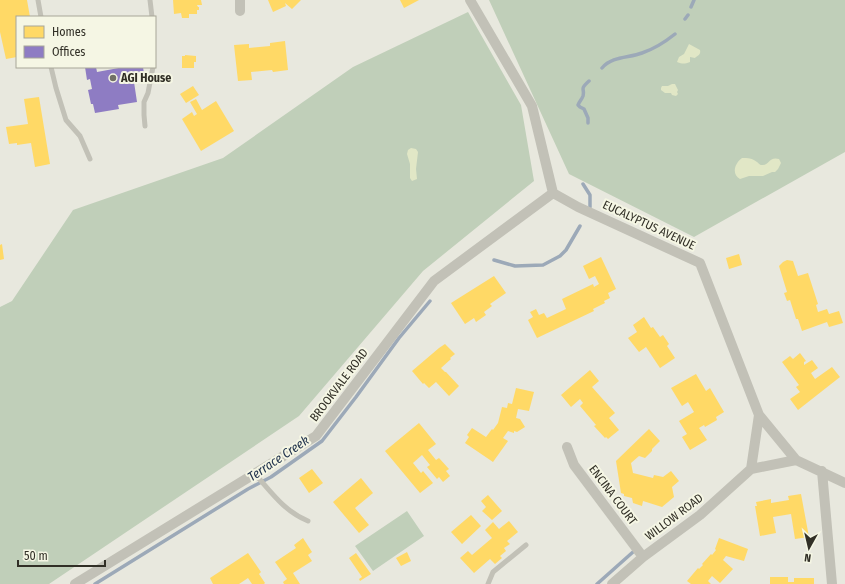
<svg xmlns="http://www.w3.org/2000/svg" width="845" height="584" font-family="'Fira Sans Condensed',sans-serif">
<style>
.green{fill:#c0cfb9}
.sand{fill:#e1e7c6}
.homes{fill:#ffd966}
.offices{fill:#8e7cc3}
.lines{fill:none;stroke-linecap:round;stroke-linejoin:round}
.stream{stroke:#9ca9b8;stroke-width:3.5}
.service{stroke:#c2c1b7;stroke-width:5}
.minor{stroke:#c2c1b7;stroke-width:10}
.poi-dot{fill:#717066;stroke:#f5f6e4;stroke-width:1.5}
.labels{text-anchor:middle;stroke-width:4;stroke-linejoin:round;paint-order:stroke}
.poi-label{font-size:12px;font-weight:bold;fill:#312f26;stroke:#f5f6e4;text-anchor:start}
.street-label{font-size:12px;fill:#312f26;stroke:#f5f6e4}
.water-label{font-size:13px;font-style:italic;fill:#21334d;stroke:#f5f6e4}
</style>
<rect width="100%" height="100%" fill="#e8e8de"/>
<!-- green -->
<path class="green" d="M489,0H845V152L694,237L569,174Z
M468,12L521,105L534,181L423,271L299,416L49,584H0V307L12,301L73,210L223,158L353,67Z
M407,511L424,536L373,571L355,546Z"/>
<!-- sand -->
<path class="sand" d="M689,44L700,50C701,55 698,55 695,58L690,57V62C684,64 683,64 677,62L679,57L684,54Z
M672,84H675L678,90L677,92L678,94L676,96L672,95L671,93H665L661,90V88L662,86H668Z
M411,148L416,149L418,152L416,169L417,179L412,181L410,178V164L407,154L408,150Z
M742,158C748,158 752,158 757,162C759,163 759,165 762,165C769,166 769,156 779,159L781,163L778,169L775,172H772L763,176H749L740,179C731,174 735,163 742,158Z"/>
<!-- homes -->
<path class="homes" d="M0,0H27L30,17H17V57L6,59L0,32Z
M173,0H201L202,5H197L198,7H199V10H197V14H189V18H182L181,13L174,14Z
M268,0H301L292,9L285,3L286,6L273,12Z
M400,0H419L404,8Z
M285,41L288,70L273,72L272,70L251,72L252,80L238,81L234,45L249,44V48L270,46V43Z
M185,55L196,56V62H194V68H182V56H185Z
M193,86L199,95L186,103L180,94Z
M39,97L50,164L35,167L31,143L17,145V143L9,144L6,127L28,124L24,99Z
M196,99L202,110L216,101L234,131L201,151L182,119L192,112L194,116L197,114L190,102Z
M2,244L4,259L0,260V245Z
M739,254L742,265L729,269L726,258Z
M601,257L616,289L608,293L610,298L604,301L605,303L593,309L594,311L537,338L528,320L533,317L530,312L536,309L539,315L544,313L547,318L566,309L562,299L593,284L594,287L599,284L595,276L589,279L583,266Z
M787,260L793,261L798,276L808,273L818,304L816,305L818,312L827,309L829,314L839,311L843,323L829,327L827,322L802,331L798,319H796L790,300L787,301L784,293L787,292L779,266L783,262Z
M494,276L506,293L490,304L492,306L484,312L486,315L476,322L474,318L465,324L451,303Z
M644,317L651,328L653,327L660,337L663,335L669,344L667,346L675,358L660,368L646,347L639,352L628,338L637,332L633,325Z
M445,344L455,354L450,358L451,359L441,368L445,372H446L459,386L449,396L436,382L429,388L424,383L423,384L412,371L439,348Z
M800,353L806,361L804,362V365L812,360L818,368L811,373L815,379L832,367L840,377L798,410L790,399L800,392L796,387L799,385L782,362L790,356L793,359Z
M590,370L599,381L592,387L615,413L609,418L619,430L608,439L606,437L605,438L594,426L596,425L580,406L583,403L580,399L571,407L561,395Z
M696,374L706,391L710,388L724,412L716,417L717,420L705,427L704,425L699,428L707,440L690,450L682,437L687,434L679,421L694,412L688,402L682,406L671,388Z
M516,388L534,392L529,411L518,409L516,418L520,419L525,427L517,432L514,431V433L508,431L503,438L508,441L493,462L465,443L469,437L467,435L472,428L486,437L492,429L493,430L498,423L502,407L507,408L508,403L512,404Z
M419,423L436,444L428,450L436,460L439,458L449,469L446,471L450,476L443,482L439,477L437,479L427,467L430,465L422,455L413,463L421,473L423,471L433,483L420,493L385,451Z
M649,429L660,441L652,449V451L645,458L639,456L631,463L633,473L653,478L654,475L663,477L671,471L679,481L672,487L674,497L662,507L643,501L642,506L633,503L632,498L624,496V494L621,493L616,461Z
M312,469L323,483L309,493L299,478Z
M361,478L373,493L355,508L369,525L359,533L333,502Z
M801,494L809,537L795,539L791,514L773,517L776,533L760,536L755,506H757L756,502L771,499V503L789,500L788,496Z
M488,495L502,511L492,520L482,511L486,507L481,501Z
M471,515L481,526L462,544L451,532Z
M509,521L518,532L507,541L510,544L504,548L506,551L500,556L502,558L495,564L490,559L474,573L460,558L468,551L472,555L492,538L485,530L493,522L499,529Z
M303,538L312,552L308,555L312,561L293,573L300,584H284L283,582L287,579L275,562L296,548L294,545Z
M719,538L748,549L744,561L726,556L723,560L733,569L720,583L712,576L708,581L711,584H691L687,581L698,568L699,569L703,565L702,564L711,554L712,555L716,550L715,549Z
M407,552L411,561L401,566L396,558Z
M248,553L261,572L259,574L265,583L264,584H252L248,578L239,584H213L210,578Z
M356,553L371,574L360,581L359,579L362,577L349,558Z
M770,577H788V582H794V578H814V584H770Z"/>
<!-- offices -->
<path class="offices" d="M85,67H96L97,72L124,67H143L145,80L134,82L137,102L118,105L119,109L95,113L93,104H91L88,90L92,89L90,79L87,80Z"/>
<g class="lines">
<!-- stream -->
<path class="stream" d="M691,7L694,0
M685,19L688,15
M602,68C612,56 629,58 642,53C654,49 665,42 675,34
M588,123V118L584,109L580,107L578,105C579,102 582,99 583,96C585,88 579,90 589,81
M583,184L590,195V207
M494,260L515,266L543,265L560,256L566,250L580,226
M95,584L248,489L271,477L322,441L356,397L399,338L430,301
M597,584L633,552"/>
<!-- service -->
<path class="service" d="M38,0L41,17
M150,0L152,17
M51,67L56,88L66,120L80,136L90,159
M145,126L144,115V102L148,93L153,67
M255,474C272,493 284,511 308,521
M488,584L493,572L526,545"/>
<!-- minor -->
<path class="minor" d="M470,0L532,106L553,193L578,207L700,263L759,415L796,460L845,483
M240,11V0
M567,447L574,465L643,557
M751,469L759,415
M822,471L832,584
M75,584L316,436L434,281L553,193
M612,584L643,557L700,515L751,469L796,460"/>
</g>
<!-- markers -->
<circle class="poi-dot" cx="113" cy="78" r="4"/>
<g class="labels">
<!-- poi labels -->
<g class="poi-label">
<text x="121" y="82">AGI House</text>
</g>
<!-- street labels -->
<g class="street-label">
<text transform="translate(649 225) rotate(25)" y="4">EUCALYPTUS AVENUE</text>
<text transform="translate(339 385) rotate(-53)" y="4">BROOKVALE ROAD</text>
<text transform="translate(613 495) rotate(53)" y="4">ENCINA COURT</text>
<text transform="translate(674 517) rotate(-37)" y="4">WILLOW ROAD</text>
</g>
<!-- water labels -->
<g class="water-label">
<text transform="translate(278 458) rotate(-34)" y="5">Terrace Creek</text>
</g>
</g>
<!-- legend -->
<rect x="16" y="16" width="140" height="52" fill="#f5f6e4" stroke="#a7a698"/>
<rect x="24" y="26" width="20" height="12" fill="#ffd966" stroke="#a7a698"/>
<text x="52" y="36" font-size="12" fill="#312f26">Homes</text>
<rect x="24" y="46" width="20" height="12" fill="#8e7cc3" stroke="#a7a698"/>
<text x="52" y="56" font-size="12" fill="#312f26">Offices</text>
<!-- north arrow -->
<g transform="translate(809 548) rotate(188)" stroke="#f5f6e4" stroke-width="3" paint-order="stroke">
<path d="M0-3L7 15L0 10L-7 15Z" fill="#312f26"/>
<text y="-6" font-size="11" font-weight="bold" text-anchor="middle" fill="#312f26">N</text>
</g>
<!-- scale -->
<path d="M18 560v6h87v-6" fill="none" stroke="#312f26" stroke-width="2"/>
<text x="24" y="560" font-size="12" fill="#312f26" stroke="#f5f6e4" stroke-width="3" paint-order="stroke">50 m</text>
</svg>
